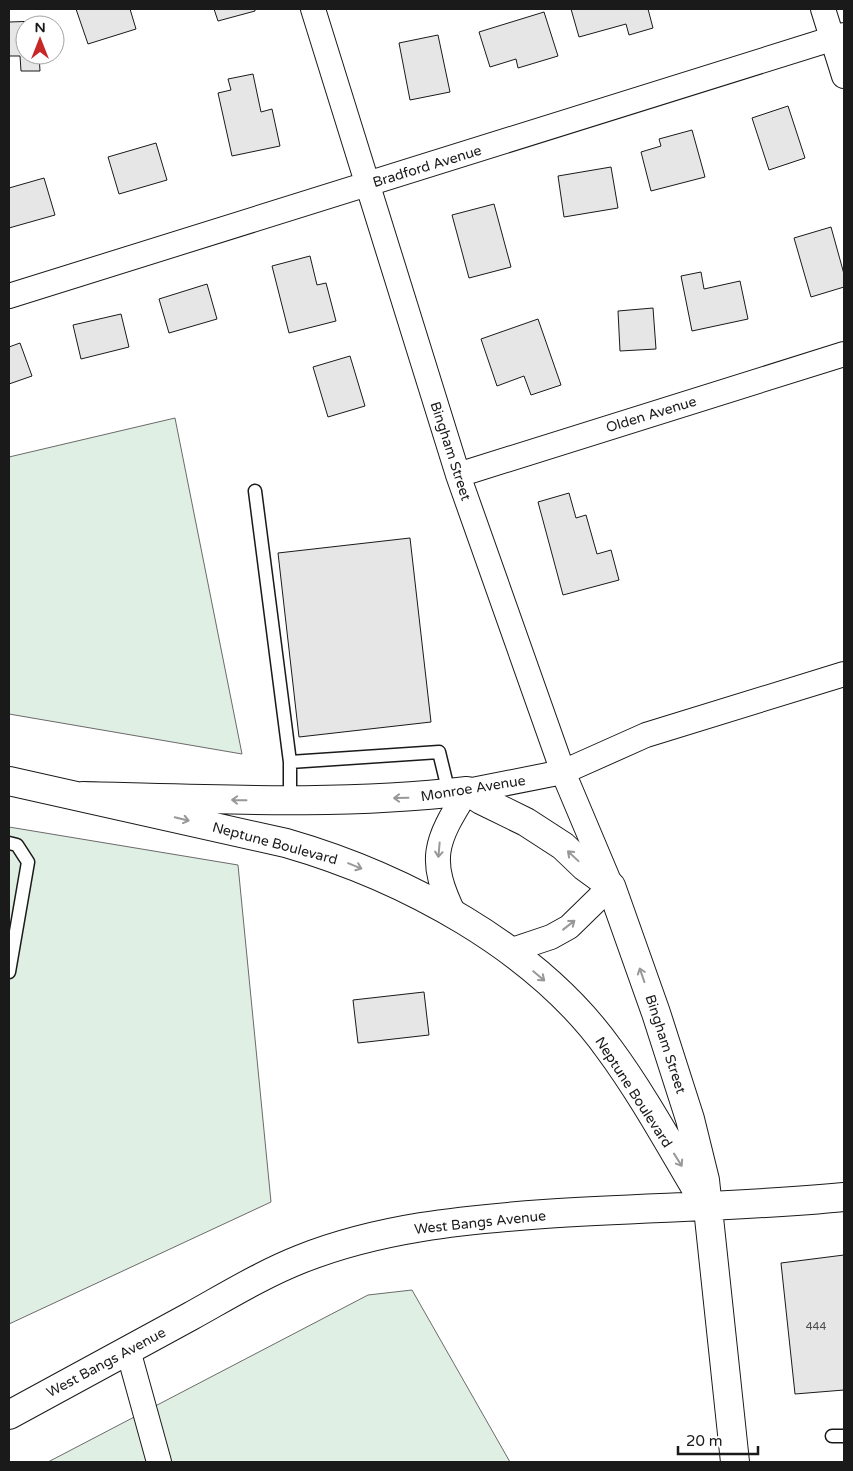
<svg xmlns="http://www.w3.org/2000/svg" width="853" height="1471" font-family="'Varela Round',sans-serif">
<style>
.green{fill:#e0efe3;stroke:#6a6a6a}
.building{fill:#e6e6e6;stroke:#1a1a1a}
.lines{fill:none;stroke-linecap:round;stroke-linejoin:round}
.service-casing{stroke:#1a1a1a;stroke-width:15}
.minor-casing{stroke:#1a1a1a;stroke-width:26}
.tertiary-casing{stroke:#1a1a1a;stroke-width:30}
.service{stroke:#fff;stroke-width:12}
.minor{stroke:#fff;stroke-width:24}
.tertiary{stroke:#fff;stroke-width:28}
.oneway{stroke:#989898}
.labels{text-anchor:middle;stroke-width:4;stroke-linejoin:round;paint-order:stroke}
.number-label{font-size:11px;fill:#4d4d4d}
.street-label{font-size:14px;fill:#1a1a1a;stroke:#fff}
</style>
<rect width="100%" height="100%" fill="#fff"/>
<!-- green -->
<path class="green" d="M175,418L242,754L9,714V457Z
M9,827L238,865L271,1202L9,1324Z
M412,1290L510,1462H48L368,1295Z"/>
<!-- building -->
<path class="building" d="M76,9H130L136,29L88,44Z
M214,9H255V11L218,21Z
M571,9H648L653,28L629,35L626,24L579,37Z
M544,12L558,56L518,68L516,59L490,67L479,32Z
M38,21V25H25V55H39L40,71H21L20,56H9V22Z
M438,35L450,92L410,100L399,43Z
M253,74L261,112L272,109L280,146L232,156L218,93L231,90L228,79Z
M788,106L805,158L769,170L752,118Z
M692,130L705,177L651,191L641,152L661,146L659,139Z
M156,143L167,180L119,194L108,157Z
M611,167L618,208L564,217L558,176Z
M44,178L55,215L9,228V188Z
M494,204L511,267L469,278L452,215Z
M831,227L844,274V287L811,297L794,238Z
M310,256L317,285L326,283L336,321L289,333L272,266Z
M701,272L704,289L740,281L748,319L692,331L681,276Z
M207,284L217,319L169,333L159,299Z
M653,308L656,349L620,351L618,311Z
M121,314L129,347L81,359L73,325Z
M538,319L561,385L531,395L524,376L497,386L481,339Z
M20,343L32,376L9,384V347Z
M350,356L365,406L328,417L313,367Z
M569,493L576,518L586,515L597,554L611,550L619,580L563,595L538,502Z
M410,538L431,722L299,737L278,553Z
M424,992L429,1035L358,1043L353,1000Z
M844,1255V1390L795,1394L781,1263Z"/>
<g class="lines">
<defs>
<path id="service" d="M255,491L290,762
M290,800V762L439,752L449,793
M9,843L17,845L28,862L9,972
M832,1436H844"/>
<path id="minor" d="M313,9L458,475L563,772L611,886L569,927L551,937L509,951
M823,9L844,76
M9,296L844,35
M458,475L844,354
M455,916C427,859 435,842 467,791L563,772L646,735L844,674
M128,1350L159,1462"/>
<path id="tertiary" d="M9,781L286,843C404,877 536,947 609,1049C643,1095 671,1147 701,1197
M83,796C211,799 340,806 467,791L481,800L526,822L563,846L585,867L611,886L656,1013L690,1119L705,1180L735,1462
M9,1415C70,1382 131,1349 191,1316C227,1296 263,1274 301,1259C379,1228 462,1220 544,1214C644,1207 744,1207 844,1197"/>
</defs>
<!-- service casing -->
<use href="#service" class="service-casing"/>
<!-- minor casing -->
<use href="#minor" class="minor-casing"/>
<!-- tertiary casing -->
<use href="#tertiary" class="tertiary-casing"/>
<!-- service -->
<use href="#service" class="service"/>
<!-- minor -->
<use href="#minor" class="minor"/>
<!-- tertiary -->
<use href="#tertiary" class="tertiary"/>
</g>
<!-- one-way arrows -->
<defs><path id="oneway-shaft" d="M-6 0H5M1.5-3L5.5 0L1.5 3" fill="none" stroke-width="1.6" stroke-linecap="round" stroke-linejoin="round" transform="scale(1.25)"/></defs>
<g class="oneway">
<use href="#oneway-shaft" transform="translate(401 798) rotate(179)"/>
<use href="#oneway-shaft" transform="translate(239 800) rotate(-179)"/>
<use href="#oneway-shaft" transform="translate(182 819) rotate(13)"/>
<use href="#oneway-shaft" transform="translate(439 850) rotate(95)"/>
<use href="#oneway-shaft" transform="translate(573 856) rotate(-137)"/>
<use href="#oneway-shaft" transform="translate(355 866) rotate(22)"/>
<use href="#oneway-shaft" transform="translate(569 925) rotate(-38)"/>
<use href="#oneway-shaft" transform="translate(642 975) rotate(-109)"/>
<use href="#oneway-shaft" transform="translate(539 976) rotate(40)"/>
<use href="#oneway-shaft" transform="translate(678 1160) rotate(58)"/>
</g>
<g class="labels">
<!-- number labels -->
<g class="number-label">
<text x="816" y="1330">444</text>
</g>
<!-- street labels -->
<g class="street-label">
<text transform="translate(427 166) rotate(-17)" y="5">Bradford Avenue</text>
<text transform="translate(651 414) rotate(-17)" y="5">Olden Avenue</text>
<text transform="translate(451 451) rotate(72)" y="5">Bingham Street</text>
<text transform="translate(473 788) rotate(-9)" y="5">Monroe Avenue</text>
<text transform="translate(275 843) rotate(15)" y="5">Neptune Boulevard</text>
<text transform="translate(666 1044) rotate(72)" y="5">Bingham Street</text>
<text transform="translate(634 1092) rotate(57)" y="5">Neptune Boulevard</text>
<text transform="translate(480 1222) rotate(-6)" y="5">West Bangs Avenue</text>
<text transform="translate(106 1362) rotate(-28)" y="5">West Bangs Avenue</text>
</g>
</g>
<!-- border -->
<rect width="853" height="1471" fill="none" stroke="#1a1a1a" stroke-width="20"/>
<!-- north arrow -->
<g transform="translate(40 40)"><circle r="24" fill="#ffffff" stroke="#a3a3a3"/>
<path d="M0-4L9 19L0 12L-9 19Z" fill="#c62828"/>
<text y="-8" font-size="14" font-weight="bold" text-anchor="middle" fill="#1a1a1a">N</text>
</g>
<!-- scale -->
<path d="M678 1446v8h80v-8" fill="none" stroke="#1a1a1a" stroke-width="2.5"/>
<text x="686" y="1446" font-size="15" fill="#1a1a1a" stroke="#ffffff" stroke-width="4" paint-order="stroke">20 m</text>
</svg>
